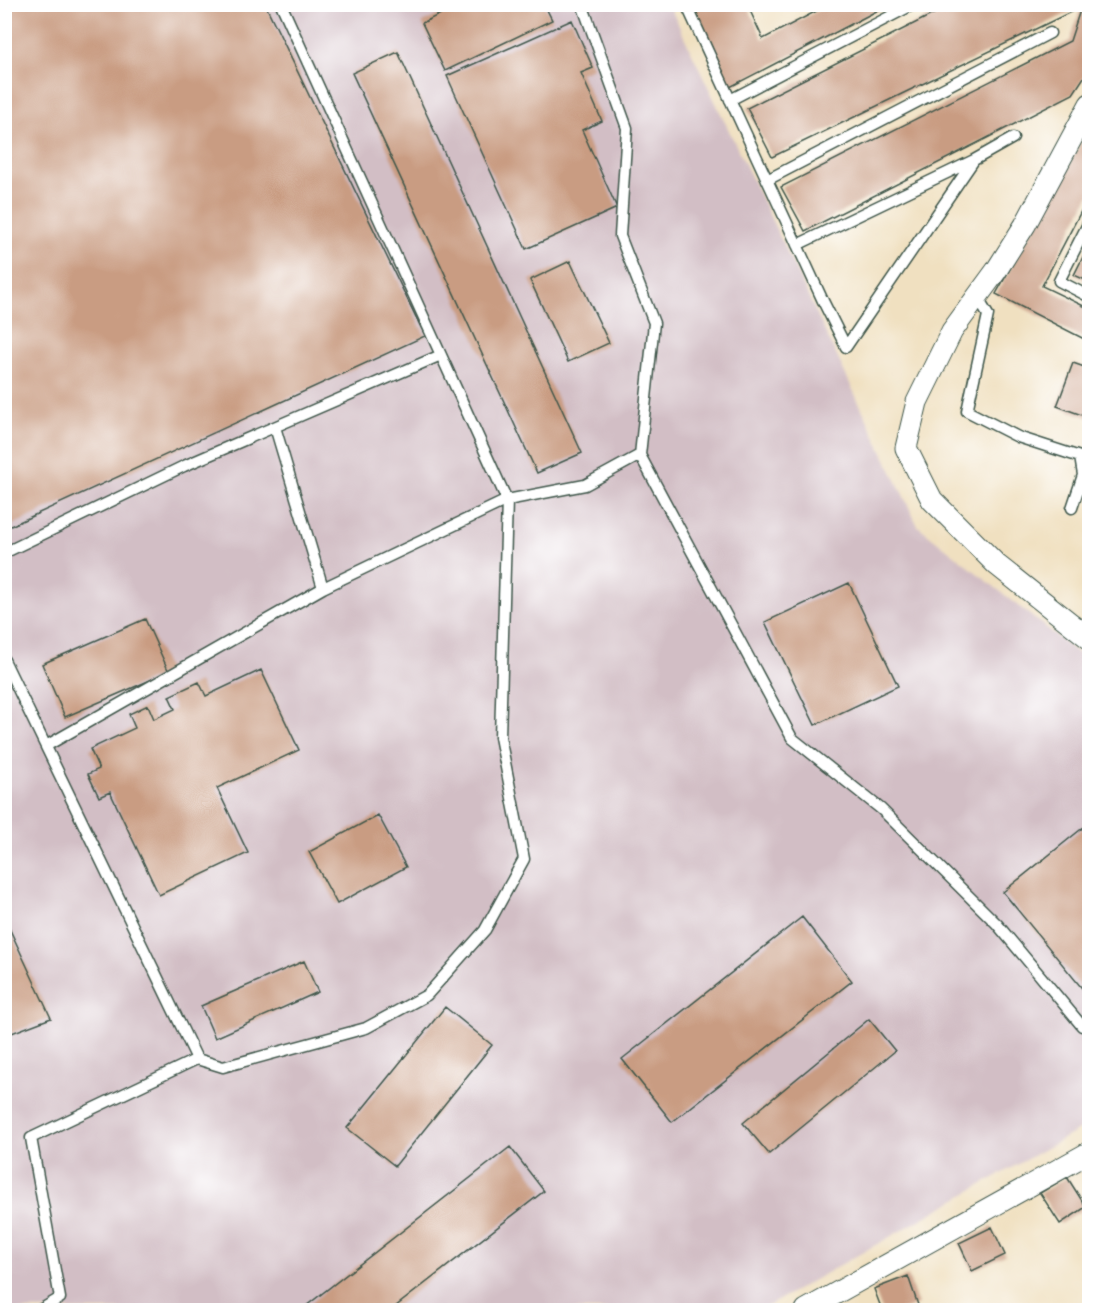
<svg xmlns="http://www.w3.org/2000/svg" width="1094" height="1315" font-family="'EB Garamond',serif">
<style>
.industrial{fill:#d2bec5}
.building{fill:#c99c82}
.lines{fill:none;stroke-linecap:round;stroke-linejoin:round}
.lane-casing{stroke:#3e5549;stroke-width:13}
.street-casing{stroke:#3e5549;stroke-width:23}
.lane{stroke:#fff;stroke-width:10}
.street{stroke:#fff;stroke-width:21}
</style>
<rect width="100%" height="100%" fill="#fff"/>
<filter id="ink" filterUnits="userSpaceOnUse"><feTurbulence type="fractalNoise" baseFrequency=".0167" numOctaves="2"/><feDisplacementMap in="SourceGraphic" scale="12" xChannelSelector="R" yChannelSelector="G"/><feConvolveMatrix kernelMatrix="1 2 1 2 8 2 1 2 1" color-interpolation-filters="sRGB"/></filter>
<filter id="wash" filterUnits="userSpaceOnUse"><feTurbulence type="fractalNoise" baseFrequency=".008" numOctaves="4" result="noise"/><feDisplacementMap in="SourceGraphic" scale="24" xChannelSelector="R" yChannelSelector="G"/><feGaussianBlur stdDeviation="1.35" result="paint"/><feColorMatrix in="noise" values="0 0 0 0 0 0 0 0 0 0 0 0 0 0 0 0 0 1.4 0 .05"/><feComposite in="paint" operator="in"/></filter>
<g filter="url(#wash)">
<rect width="100%" height="100%" fill="#f0e0c0"/>
<!-- industrial -->
<path class="industrial" d="M5,5H669L918,526L1089,662V1124L761,1310H5Z"/>
<g id="blocks">
<!-- building -->
<path class="building" d="M4,4H265L425,336L4,529Z
M461,4H544L552,20L445,71L422,23Z
M692,4H747L763,39L830,4H890L730,87Z
M953,4H1090V68L1073,94L805,231L781,187L1070,41L1081,7L772,157L747,108Z
M572,20L593,68L581,73L602,121L582,130L617,208L526,249L447,76Z
M398,52L582,453L537,473L352,73Z
M1090,126V194L1042,286L1090,309V342L996,294Z
M1090,243V282L1074,275Z
M570,261L609,343L568,362L530,280Z
M1073,363L1090,369V418L1057,406Z
M849,583L898,686L815,725L765,622Z
M145,619L169,672L65,717L42,664Z
M261,670L299,750L217,788L248,853L159,895L110,792L99,797L88,774L99,769L90,749L135,728L129,714L148,705L154,719L175,709L169,696L199,682L206,696Z
M378,815L406,867L337,904L309,852Z
M1090,822V998L1003,892Z
M4,917L51,1018L4,1036Z
M802,917L852,981L672,1122L622,1059Z
M304,961L318,992L215,1038L201,1006Z
M445,1007L492,1045L395,1166L347,1128Z
M869,1019L895,1051L769,1154L743,1123Z
M510,1147L544,1191L391,1310H301Z
M1067,1177L1086,1207L1060,1224L1040,1193Z
M992,1227L1005,1255L972,1271L959,1243Z
M908,1276L918,1305L904,1310H882L874,1289Z"/>
</g>
</g>
<g filter="url(#ink)">
<use href="#blocks" fill-opacity="0" stroke="#3e5549" stroke-width="1.5"/>
<g class="lines">
<defs>
<path id="lane" d="M281,4L507,500L585,485L640,455L792,738L881,809L997,924L1082,1026
M582,4L627,128L620,236L654,323L640,455
M686,4L823,301L846,347L974,160L797,245
M779,4H782
M730,100L914,4
M974,160L1013,138
M767,180L1050,33
M1090,220L1059,281L1090,297
M977,297L988,315L967,411L1018,437L1080,457L1083,475L1072,508
M4,553L184,466L441,355
M4,660L197,1059L223,1067L366,1028L427,995L485,930L524,859L500,737L507,500L323,588L275,427
M46,746L323,588
M40,1310L60,1298L31,1138L197,1059"/>
<path id="street" d="M1090,104L1025,225L996,271L952,331L917,402L906,448L932,500L997,565L1090,639
M806,1310L1090,1152"/>
</defs>
<!-- lane casing -->
<use href="#lane" class="lane-casing"/>
<!-- street casing -->
<use href="#street" class="street-casing"/>
<!-- lane -->
<use href="#lane" class="lane"/>
<!-- street -->
<use href="#street" class="street"/>
</g>
</g>
<!-- margin -->
<rect width="1094" height="1315" fill="none" stroke="#fff" stroke-width="24"/>
</svg>
